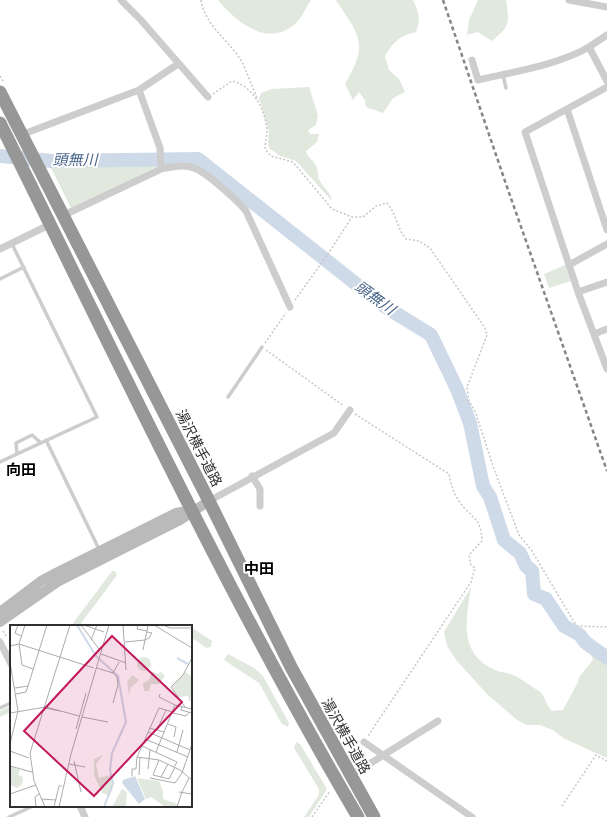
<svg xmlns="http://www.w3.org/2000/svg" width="607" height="817" font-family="'Open Sans','Noto Sans JP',sans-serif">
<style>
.green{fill:#e1e8dd}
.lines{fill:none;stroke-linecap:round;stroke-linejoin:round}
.river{stroke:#cfdae9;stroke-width:14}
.path{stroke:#c7c7c7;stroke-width:1.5;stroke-dasharray:2 2;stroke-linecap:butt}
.lane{stroke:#cdcdcd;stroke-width:3.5}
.street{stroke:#cdcdcd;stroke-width:7}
.secondary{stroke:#bababa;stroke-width:10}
.highway{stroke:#979797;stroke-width:13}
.rail{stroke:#858585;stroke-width:2.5;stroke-dasharray:4 3;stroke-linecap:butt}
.labels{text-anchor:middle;stroke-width:4;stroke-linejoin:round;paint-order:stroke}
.street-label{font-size:14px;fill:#303030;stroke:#fff}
.water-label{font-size:15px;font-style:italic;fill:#476389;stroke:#fff}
.neighbourhood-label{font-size:15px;font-weight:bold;fill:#000;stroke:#fff}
.inset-river{fill:none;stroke:#cfdae9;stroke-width:2}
.inset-road{fill:none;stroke:#acacac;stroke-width:1}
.view{fill:#c2185b;fill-opacity:0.15;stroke:#c2185b;stroke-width:2}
.inset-edge{fill:none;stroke:#303030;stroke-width:2}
</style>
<rect width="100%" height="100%" fill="#fff"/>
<!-- green -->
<path class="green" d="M218,0H311C306,7 302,18 295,24C268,48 236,22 218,0Z
M336,0H413C419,13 421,18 416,32C400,36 394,41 385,56L389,70L399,79L405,92L393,98L383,113L366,107L365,100L359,92L353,100L345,84C369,43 360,37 336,0Z
M478,0H506C509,24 511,25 492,41L478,32L467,35L469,20Z
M309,87L318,115L316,125L308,130L310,134H319L317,142L306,151C308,158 311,158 315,164C319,169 317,174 319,179C323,188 331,192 332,201L296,161L280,156L269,148L268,142L269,132L259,98L261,93L272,89Z
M155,164L156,167L71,208L50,166Z
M565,265L571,281L549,288L544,274Z
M112,571H115L117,575L79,626H71Z
M471,587C466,619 458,654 495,670C499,672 503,672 507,673C518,676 529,685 539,691C546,696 545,705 552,711L563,710L578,682L579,677L593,660L589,648L592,642L607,649V758L563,738L553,730L540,725H527L517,720L487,694L457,661L447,646L444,632Z
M191,627L212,641L211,647L206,648L191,637Z
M228,654L254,668L263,676L289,723L288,727L282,724L259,683L224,660Z
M11,706V712L0,717V711Z
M296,742L300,744L327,789L309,817H304L319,795V789L294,748Z"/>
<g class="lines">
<!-- river -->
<path class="river" d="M0,156L51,161L198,159L384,306L431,335L457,389L470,423L483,486L490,497L504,540L520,553L526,566L532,571L534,594L546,599L564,626L580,635L585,642L607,658"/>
<!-- path -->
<path class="path" d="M201,0C205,26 229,40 242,62C248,74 252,87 258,100
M0,76L4,83
M213,94L232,81C253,86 265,109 267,130C267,136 265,143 265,149L271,156L293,162L332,209L352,217H363L376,206L387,203C396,213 397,228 406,239L419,241L430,248L485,328L487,335L467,387L469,401L475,411L494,469L519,535L532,551L574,622L578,626L607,627
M295,300L328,254L352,217
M265,343L286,313
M266,350L344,406
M355,414L449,474C451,484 453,493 459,501C471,519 481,516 482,541L469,555L471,565L475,568L471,582L368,736
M211,483L216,485
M3,631L7,638
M353,758L360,748
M562,806L596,755L607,761
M312,817L330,791"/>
<!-- lane -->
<path class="lane" d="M503,75L506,88
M0,279L24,267
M228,397L262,347
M46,440L99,549
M17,454L16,443L32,435L41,443
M0,462L97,417L12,244
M0,708L11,703
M9,817L33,806"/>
<!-- street -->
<path class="street" d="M121,0L140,19L208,97
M569,0L607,7
M607,35L589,47L607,81
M472,60L478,80C513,72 558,65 589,47
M607,87L525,132L578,292L607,369
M567,109L607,230
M21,135L139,90L178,64
M161,169C171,167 184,164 194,168C205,171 239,202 246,211L290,307
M62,216L161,169L160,148L139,90
M0,249L51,224
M569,265L607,244
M578,292L607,282
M594,334L607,329
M252,476L260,489V506
M209,501L334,433L350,410
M0,642L11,664
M364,742L472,817
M350,776L438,721
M80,806L85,817"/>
<!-- secondary -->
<path class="secondary" d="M0,612L41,581L56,573L176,513L191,510
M0,622L59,581L180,520L209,501"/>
<!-- highway -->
<path class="highway" d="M0,92L209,501L291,667L374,817
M0,123C116,356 226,593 358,817"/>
<!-- rail -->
<path class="rail" d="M443,0L507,187L607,471"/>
</g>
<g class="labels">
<!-- street labels -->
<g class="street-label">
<text transform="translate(199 448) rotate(63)" y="5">湯沢横手道路</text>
<text transform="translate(346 736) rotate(61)" y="5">湯沢横手道路</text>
</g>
<!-- water labels -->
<g class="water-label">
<text x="75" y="165">頭無川</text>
<text transform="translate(375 298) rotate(36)" y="5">頭無川</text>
</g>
<!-- neighbourhood labels -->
<g class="neighbourhood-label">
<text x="21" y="475">向田</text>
<text x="259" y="574">中田</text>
</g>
</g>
<!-- overview -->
<g transform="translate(10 625)">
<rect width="182" height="182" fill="#fff"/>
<path d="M127 39a7 7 0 1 1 14 0a7 7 0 1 1-14 0ZM142,46L147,49L151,47L155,51L149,59H141L139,66H134L133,58L139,55ZM175,47L182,51V76H179L178,71L168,72L162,62ZM122,50L129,55L121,62L119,70L117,57ZM93,130L86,139L89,153L101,150L103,153L104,159L100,171L92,168L84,150V134ZM0,141L10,145L8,150L13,152L12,159L7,163L0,160ZM127,153L149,156L153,166V174L167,179V182L154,181L141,172L136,174ZM112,164L117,167L116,182H102Z" fill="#e1e8dd"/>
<path d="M125,151L135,174L129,179L112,158L113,155Z" fill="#cfdae9"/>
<path class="inset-river" d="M67,0L86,31L108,51L116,97L102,128L100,145L103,158L94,182M167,33L178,39"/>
<path class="inset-road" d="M8,0L5,8L11,11M15,0L9,19L12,40L23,44M71,0L89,24M74,0L94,7M113,0L116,45M128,0L127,4L137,6M144,0L182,23M153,0L160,3H182M81,15L87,0M115,17L135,15L138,1M0,21L9,19L84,43M133,25L135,15L139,13L142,8L137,7M91,29L116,38M0,37L8,86L0,119M87,43L103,48L109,37M103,48L107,52L108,60L103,78M5,63L18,61L37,0M6,69L16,67L18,61M150,69L149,72L165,80M172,81L171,85L182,88M175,82L161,62L173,50L182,33M35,83L50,86M0,88L36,82L69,91M163,88L176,91L179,87M72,92L98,97M158,99L166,102L164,112M139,103L154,107M66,104L76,68M147,105L156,85M138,107L180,125M135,114L178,132M132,121L167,137L164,142M0,126L19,133M146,127L165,80L182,84M167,127L173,105M127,132L149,135L170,145L182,155M149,135L143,150L159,154L165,142M64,136L71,167M59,139L75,142M0,141L22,147M138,144L140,125M129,150L130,132M122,151V144H126L127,132L149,83L163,87M151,152L158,139M140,153L165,158L172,148L182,119M169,167L182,169M172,167L179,153M0,169L26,160M31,174L46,175M26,182L25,172L29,169M35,182L24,156L20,128L60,0M44,182L49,161H52M49,182L61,129L99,0M167,182L172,167"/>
<path class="view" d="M102,11L172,77L84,171L14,106Z"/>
<rect width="182" height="182" class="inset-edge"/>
</g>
</svg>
